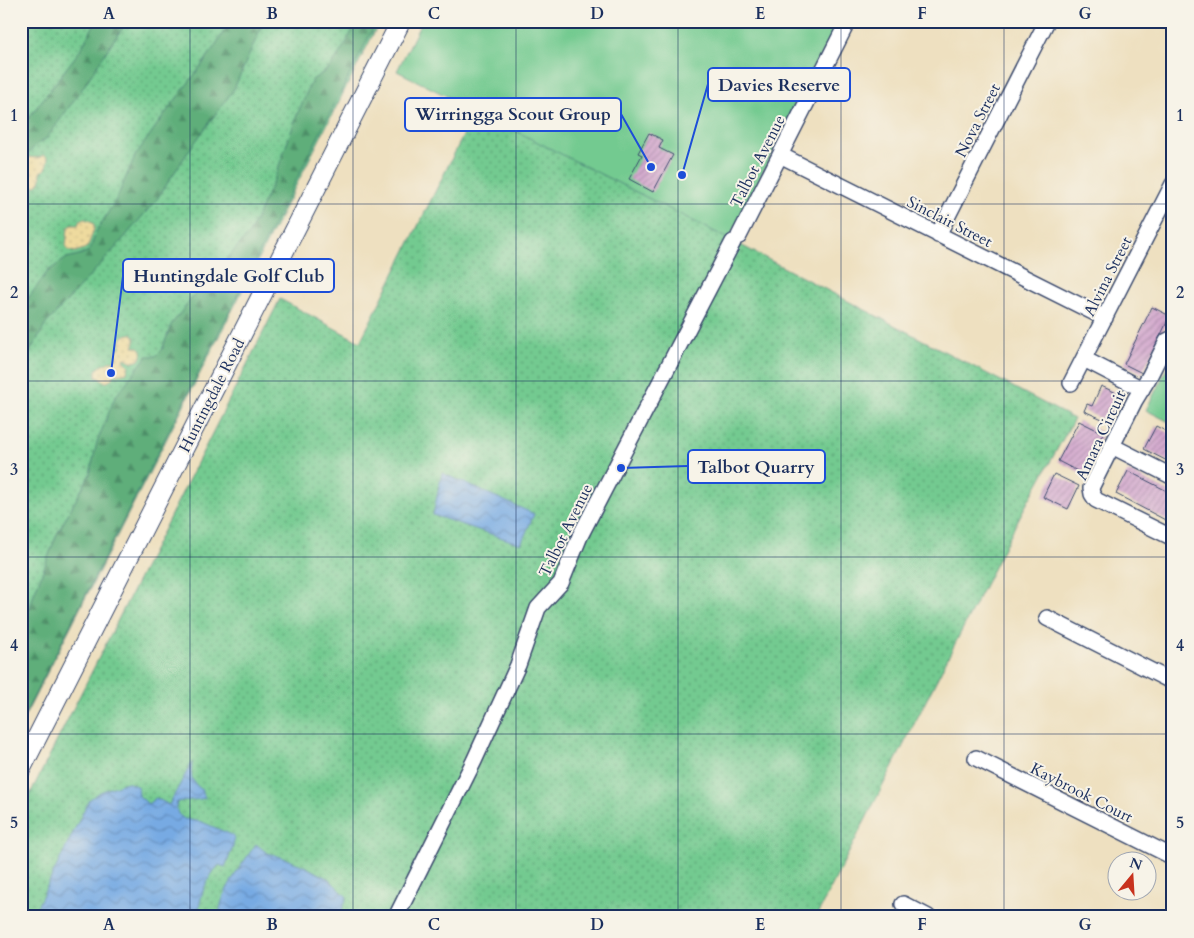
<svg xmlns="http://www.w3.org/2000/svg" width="1194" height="938" font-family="Cardo,serif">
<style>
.grass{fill:url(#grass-dots);stroke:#477c77}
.forest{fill:url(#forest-firs);stroke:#3c6e6c}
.sand{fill:url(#sand-dots);stroke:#84847e}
.park{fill:#73ca90;stroke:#477c77}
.water{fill:url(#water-waves);stroke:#496ca0}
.building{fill:url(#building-hatch)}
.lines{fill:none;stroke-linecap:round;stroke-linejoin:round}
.minor-casing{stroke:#3b4a6d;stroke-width:18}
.major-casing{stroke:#3b4a6d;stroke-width:21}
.minor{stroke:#fff;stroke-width:15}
.major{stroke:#fff;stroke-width:19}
.grid{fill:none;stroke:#1b2f5e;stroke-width:1;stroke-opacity:0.55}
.labels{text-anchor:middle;stroke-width:4;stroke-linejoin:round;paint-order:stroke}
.street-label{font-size:16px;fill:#1b2f5e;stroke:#f7f3e8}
.leader{fill:none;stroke:#1d4ed8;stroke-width:2}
.callout-dot{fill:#1d4ed8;stroke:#f7f3e8;stroke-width:2}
.callout{fill:#f7f3e8;stroke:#1d4ed8;stroke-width:2}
.callout-label{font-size:18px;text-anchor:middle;font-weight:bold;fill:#1b2f5e}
.neatline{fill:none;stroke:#1b2f5e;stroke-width:2}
.grid-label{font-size:16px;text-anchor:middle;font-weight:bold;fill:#1b2f5e}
</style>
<defs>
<pattern id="grass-dots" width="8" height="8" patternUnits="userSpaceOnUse" patternTransform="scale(1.25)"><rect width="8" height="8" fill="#73ca90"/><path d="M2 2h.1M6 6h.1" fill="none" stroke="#5ea479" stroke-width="1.8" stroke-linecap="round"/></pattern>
<pattern id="forest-firs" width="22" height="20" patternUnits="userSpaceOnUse" patternTransform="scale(1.25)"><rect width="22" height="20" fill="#5eae7a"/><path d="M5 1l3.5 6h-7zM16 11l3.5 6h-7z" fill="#4d8e67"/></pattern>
<pattern id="sand-dots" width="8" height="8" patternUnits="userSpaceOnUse" patternTransform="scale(1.25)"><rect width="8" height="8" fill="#eeda9e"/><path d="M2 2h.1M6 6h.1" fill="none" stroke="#ccbb8a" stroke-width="1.8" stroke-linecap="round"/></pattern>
<pattern id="water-waves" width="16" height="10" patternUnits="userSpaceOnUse" patternTransform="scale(1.25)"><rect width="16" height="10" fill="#77aae3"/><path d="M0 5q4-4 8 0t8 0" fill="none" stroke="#618bbb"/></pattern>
<pattern id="building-hatch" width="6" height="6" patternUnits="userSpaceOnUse" patternTransform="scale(1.25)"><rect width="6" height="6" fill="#d1a4cc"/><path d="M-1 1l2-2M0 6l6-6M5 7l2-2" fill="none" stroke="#a986a9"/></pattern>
</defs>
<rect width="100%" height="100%" fill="#f7f3e8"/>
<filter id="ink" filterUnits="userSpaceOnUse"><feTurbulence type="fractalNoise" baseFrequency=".02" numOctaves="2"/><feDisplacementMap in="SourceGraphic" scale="10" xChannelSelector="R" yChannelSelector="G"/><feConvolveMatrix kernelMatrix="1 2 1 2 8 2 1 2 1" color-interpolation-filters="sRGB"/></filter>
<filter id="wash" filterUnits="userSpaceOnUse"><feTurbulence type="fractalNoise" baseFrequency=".0096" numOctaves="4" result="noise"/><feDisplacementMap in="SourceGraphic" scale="20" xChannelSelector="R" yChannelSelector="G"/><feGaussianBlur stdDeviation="1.12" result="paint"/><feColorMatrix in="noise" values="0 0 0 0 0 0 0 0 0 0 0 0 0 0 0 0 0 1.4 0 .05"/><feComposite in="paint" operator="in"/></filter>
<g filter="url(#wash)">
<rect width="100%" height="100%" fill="#eee0c0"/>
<!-- grass -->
<path class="grass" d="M21,21H380L21,724Z
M476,110L729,239L1074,419L1020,516L816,917H21V812L280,299L360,342Z"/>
<!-- forest -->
<path class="forest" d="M96,21H128L113,41L82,89L47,138L35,146L21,162V128L81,49Z
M231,21H264L234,89L190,149L157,199L118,245L46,324L21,367V310L27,300L48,271L67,258L82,254L90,250L96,232L117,198L135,156L164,115L205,61Z
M357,21H377L21,722V625L26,619L35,591L57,534L90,474L97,442L115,397L147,356H156L162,350L171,325L191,299L249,234L274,180L297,115L312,80L330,68L346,43Z"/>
<!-- sand -->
<path class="sand" d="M44,155L48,158L46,169L40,172C42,179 41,182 36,186H33L27,181L26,184L33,188C34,195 31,199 25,201L21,199V172L26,170C25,164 25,161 28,157L38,158Z
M85,219L92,222L94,225V229L88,246L84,249L75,252L68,250L66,246L68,228L72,225H78L80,220Z
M129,334H132C136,338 136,342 133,347H139C144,351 142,355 139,360C134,363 130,361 125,358L124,360L129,366L127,372L120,374H114L112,378L108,382H105L102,379L96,377V370L104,364L115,360L117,350L122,346L120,345C120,339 123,335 129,334Z"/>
<!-- park -->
<path class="park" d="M422,21H839L729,239L397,71Z
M1173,356V424L1146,410Z"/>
<!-- water -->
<path class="water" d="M442,473L534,514L521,544L433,515Z
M192,762L191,772L192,779L196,785L202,790L205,798C195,801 187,799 177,802L176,807L178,814L184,819L202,822L234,836L233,847L225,867L219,865C206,878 198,899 199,917H32L89,800L100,792L127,782L138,787L139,796L148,804L156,798L169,805Z
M256,844L267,853L281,857L304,866L329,879L347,897L339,917H220C217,896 244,862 256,844Z"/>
<g id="blocks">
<!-- building -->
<path class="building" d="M649,133L663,140L659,148L673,155L653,192L629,179L642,155L638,153Z
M1152,307L1170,316L1142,373L1124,364Z
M1101,386L1121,395L1109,422L1084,411L1087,404L1092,406Z
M1079,421L1103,433L1083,474L1058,461Z
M1156,426L1173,435V464L1144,449Z
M1128,471L1173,494V524L1116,494Z
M1054,474L1079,486L1068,509L1043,497Z"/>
</g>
</g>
<g filter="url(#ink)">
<use href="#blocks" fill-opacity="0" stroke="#3b4a6d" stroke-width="1"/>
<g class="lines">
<defs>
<path id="minor" d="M1171,21L1173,22
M780,155L1105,318
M938,235L1047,21
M739,236L848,21
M1173,338L1167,341L1149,377L1135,400L1091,488L1092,494L1096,500L1173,538
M1084,359L1142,389
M1071,383L1173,184
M1112,446L1173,477
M1047,618L1173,682
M976,758L1173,857
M903,904L928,917
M396,917L474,761L518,665L538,608L561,583L580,536L733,242"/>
<path id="major" d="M21,769L401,21"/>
</defs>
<!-- minor casing -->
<use href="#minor" class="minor-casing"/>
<!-- major casing -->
<use href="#major" class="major-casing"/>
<!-- minor -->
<use href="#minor" class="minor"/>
<!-- major -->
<use href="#major" class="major"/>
</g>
</g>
<!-- grid -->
<path class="grid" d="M190,21V917M353,21V917M516,21V917M678,21V917M841,21V917M1004,21V917M21,204H1173M21,381H1173M21,557H1173M21,734H1173"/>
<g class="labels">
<!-- street labels -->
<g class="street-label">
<text transform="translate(977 120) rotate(-63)" y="6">Nova Street</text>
<text transform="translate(757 161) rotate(-63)" y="6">Talbot Avenue</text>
<text transform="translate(950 221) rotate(27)" y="6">Sinclair Street</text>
<text transform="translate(1107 276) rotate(-63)" y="6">Alvina Street</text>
<text transform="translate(211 395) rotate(-63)" y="6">Huntingdale Road</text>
<text transform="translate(1100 435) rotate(-65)" y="6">Amara Circuit</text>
<text transform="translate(565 530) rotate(-64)" y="6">Talbot Avenue</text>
<text transform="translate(1082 792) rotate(27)" y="6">Kaybrook Court</text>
</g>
</g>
<!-- callouts -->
<path class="leader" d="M682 175L708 84M651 167L621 114M111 373L123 276M621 468L688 466"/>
<g class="callout-dot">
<circle cx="682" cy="175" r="5"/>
<circle cx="651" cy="167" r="5"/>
<circle cx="111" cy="373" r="5"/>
<circle cx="621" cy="468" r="5"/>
</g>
<g class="callout">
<rect x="708" y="68" width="142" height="33" rx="5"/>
<rect x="405" y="98" width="216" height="33" rx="5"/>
<rect x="123" y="259" width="211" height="33" rx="5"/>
<rect x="688" y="450" width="137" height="33" rx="5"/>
</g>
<g class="callout-label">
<text x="779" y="91">Davies Reserve</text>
<text x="513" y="120">Wirringga Scout Group</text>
<text x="229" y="282">Huntingdale Golf Club</text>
<text x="756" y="473">Talbot Quarry</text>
</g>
<!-- margin -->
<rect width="1194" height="938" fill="none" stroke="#f7f3e8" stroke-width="55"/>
<!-- north arrow -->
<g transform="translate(1132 876) rotate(18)"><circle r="24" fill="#f7f3e8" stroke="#9fa5b1"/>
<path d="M0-4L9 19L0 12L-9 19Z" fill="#c8321e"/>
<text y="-8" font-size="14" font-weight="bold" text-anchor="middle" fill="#1b2f5e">N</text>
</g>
<rect x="28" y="28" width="1138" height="882" class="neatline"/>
<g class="grid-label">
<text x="109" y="19">A</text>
<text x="272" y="19">B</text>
<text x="434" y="19">C</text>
<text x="597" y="19">D</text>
<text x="760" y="19">E</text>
<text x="922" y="19">F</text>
<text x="1085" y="19">G</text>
<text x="14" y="121">1</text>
<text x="1180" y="121">1</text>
<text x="14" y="298">2</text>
<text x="1180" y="298">2</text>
<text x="14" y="475">3</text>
<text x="1180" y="475">3</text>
<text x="14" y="651">4</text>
<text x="1180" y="651">4</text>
<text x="14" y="828">5</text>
<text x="1180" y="828">5</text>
<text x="109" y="930">A</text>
<text x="272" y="930">B</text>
<text x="434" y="930">C</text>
<text x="597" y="930">D</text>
<text x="760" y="930">E</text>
<text x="922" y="930">F</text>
<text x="1085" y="930">G</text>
</g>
</svg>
